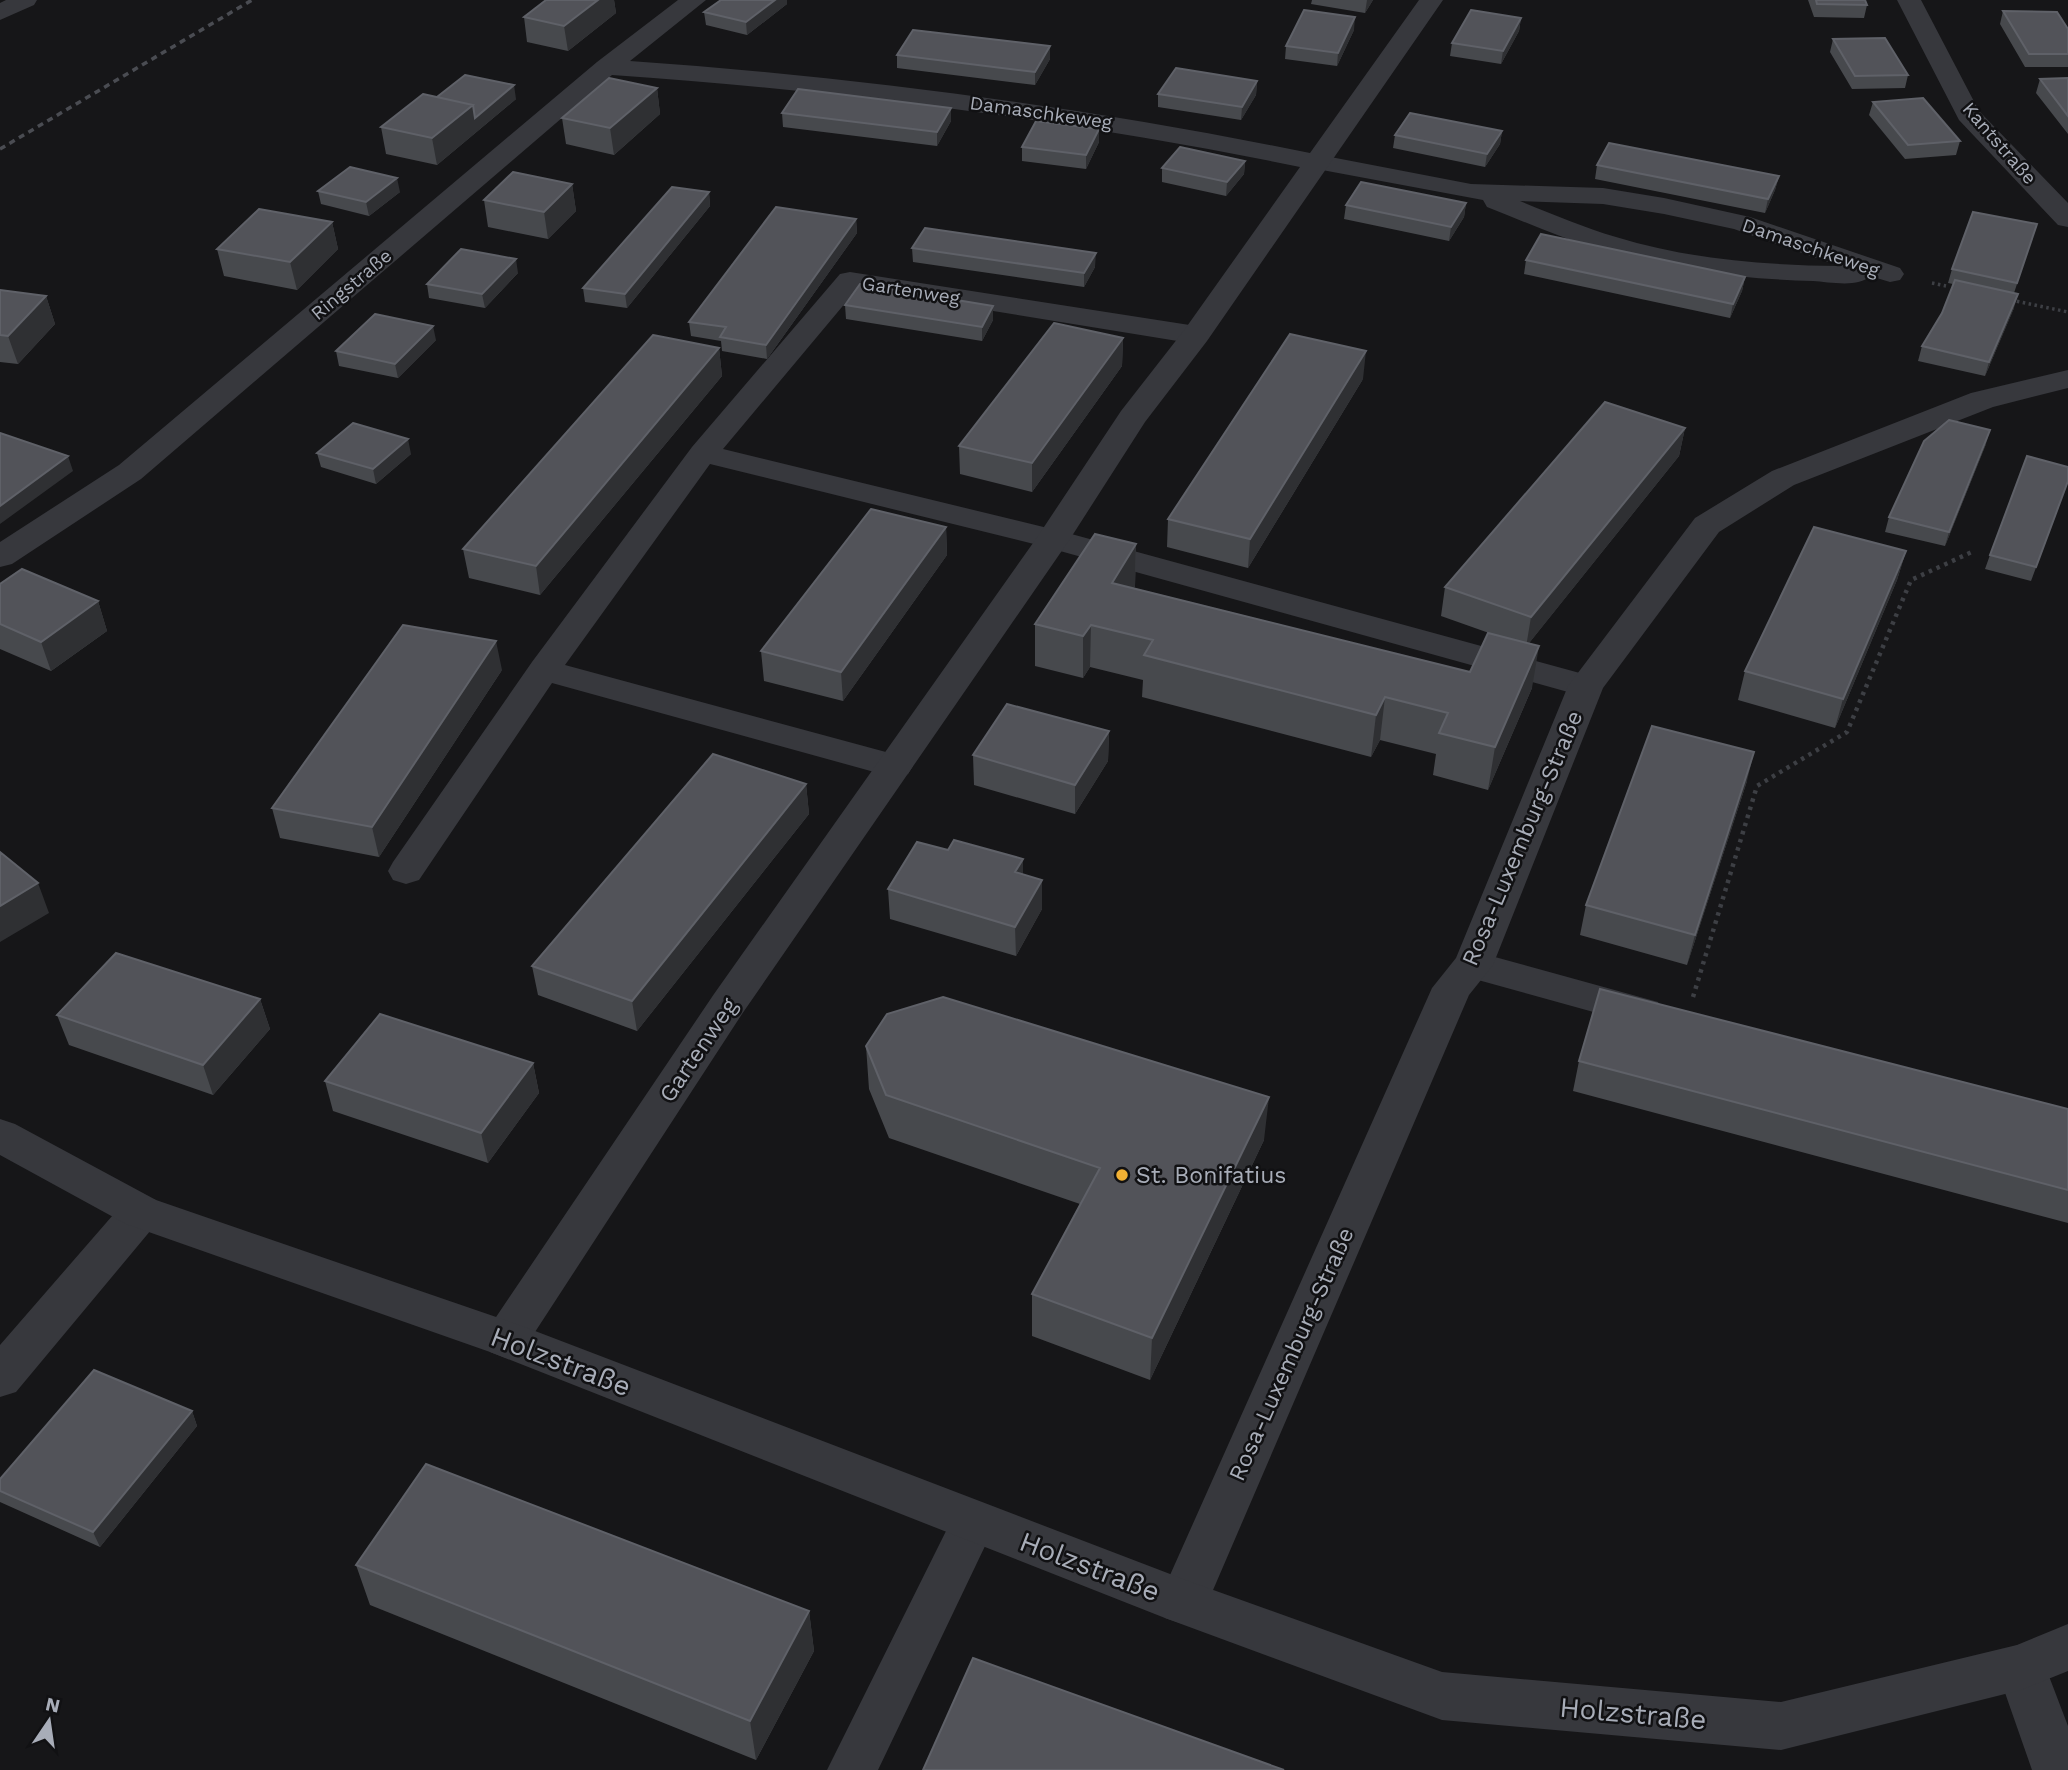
<svg xmlns="http://www.w3.org/2000/svg" width="2068" height="1770" font-family="'Work Sans',sans-serif">
<style>
.lines{fill:none;stroke-linecap:round;stroke-linejoin:round}
.path-far1{stroke:#3d3f44;stroke-width:3.5;stroke-dasharray:2.5 3.5;stroke-linecap:butt}
.path{stroke:#3d3f44;stroke-width:4.5;stroke-dasharray:3.5 5;stroke-linecap:butt}
.service{fill:#37383d;fill-rule:evenodd}
.minor{fill:#37383d;fill-rule:evenodd}
.tertiary{fill:#37383d;fill-rule:evenodd}
.rail{stroke:#4a4c52;stroke-width:3.5;stroke-dasharray:6 5;stroke-linecap:butt}
.wall{fill:#47494d}
.shaded-wall{fill:#2f3033}
.building{fill:#525359;stroke:#5f6168;stroke-width:2}
.poi-dot{fill:#f2b134;stroke:#111113;stroke-width:2.5}
.labels{text-anchor:middle;stroke-width:5;stroke-linejoin:round;paint-order:stroke}
.far-street-label{font-size:19px;fill:#a8adb8;stroke:#111113}
.street-label{font-size:23px;fill:#a8adb8;stroke:#111113}
.poi-label{font-size:23px;fill:#a8adb8;stroke:#111113;text-anchor:start}
.near-street-label{font-size:28px;fill:#a8adb8;stroke:#111113}
</style>
<rect width="100%" height="100%" fill="#161618"/>
<g class="lines">
<!-- path-far1 -->
<path class="path-far1" d="M1932,283L1946,286
M2011,300L2068,312"/>
<!-- path -->
<path class="path" d="M1693,997L1757,786L1847,732L1911,580L1974,551"/>
<!-- service -->
<path class="service" d="M1315,154L1471,184L1603,188L1664,198L1750,217L1900,268L1904,274L1900,280L1890,282L1870,276C1859,288 1829,282 1813,281C1740,279 1667,270 1597,249C1559,237 1523,221 1487,207L1483,200L1306,167L1302,162L1306,157ZM1520,201L1603,204L1664,214L1734,229L1839,266C1764,265 1687,259 1616,237C1583,227 1552,214 1520,201Z
M850,272L1196,326L1206,329L1210,335L1206,341L1196,344L857,289L723,449L1064,532L1598,678L1603,686L1598,694L1586,697L1042,546L710,464L565,665L908,758L913,766L908,774L896,778L552,683L419,880L406,884L393,880L388,871L393,862L532,662L692,447L840,274Z
M1473,951L1658,1002L1663,1012L1658,1022L1644,1026L1460,975L1454,965L1460,955Z
M974,1501L990,1507L997,1521L878,1770H827L958,1507Z"/>
<!-- minor -->
<path class="minor" d="M6,0H37L34,5L0,20V3Z
M678,0H706L630,61C859,77 1085,107 1310,153L1419,0H1443L1207,341L1145,422L1070,539L742,1014L522,1352L506,1358L490,1352L483,1339L490,1326L714,994L1038,536L1121,411L1185,329L1300,167C1073,120 844,91 612,75L141,479L12,564L0,567V542L119,465L597,62Z
M1897,0H1921L1979,111L2068,203V227L2058,225L1959,120Z
M2068,370V388L1993,407L1794,485L1719,532L1603,688L1493,965L1469,995L1201,1618L1183,1624L1165,1618L1158,1602L1432,988L1456,958L1568,686L1695,518L1772,471L1971,393Z
M141,1195L156,1200L163,1212L156,1224L16,1392L0,1397V1345L126,1200Z
M2021,1644L2039,1650L2068,1726V1770H2032L1996,1667L2003,1650Z"/>
<!-- tertiary -->
<path class="tertiary" d="M0,1119L15,1124L156,1200L522,1326L1191,1582L1442,1672L1781,1702L2017,1645L2068,1624V1671L2021,1690L1781,1750L1442,1720L1165,1618L490,1352L126,1224L0,1155Z"/>
<!-- rail -->
<path class="rail" d="M0,149L252,0"/>
</g>
<!-- wall -->
<path class="wall" d="M546,0H614L616,13L568,51L527,42L524,17Z
M721,0H787V4L747,35L706,25L704,12Z
M1312,0H1373L1365,13L1311,4Z
M1808,0H1865L1867,5L1864,18L1814,17Z
M2003,11L2068,29V67H2025L2000,24Z
M1521,18L1519,31L1501,64L1450,56L1452,43Z
M1354,30L1337,66L1285,59L1286,46Z
M1833,39L1908,75L1905,88L1852,89L1830,52Z
M1050,46V59L1035,85L897,68V55Z
M2068,78V134L2036,93L2040,79Z
M1257,81L1256,95L1241,120L1158,107V94Z
M657,88L660,114L614,155L566,144L562,118Z
M437,97L516,99L437,165L386,154L381,127Z
M1873,102L1960,141L1956,155L1905,159L1869,115Z
M951,108V121L937,146L783,127L782,113Z
M1502,131L1500,144L1485,167L1393,148L1395,135Z
M1099,142L1086,169L1022,161V147Z
M1245,161L1244,174L1226,196L1162,182V168Z
M1597,165L1779,176L1775,190L1765,213L1595,179Z
M572,184L576,211L548,239L488,227L484,200Z
M318,191L400,192L369,216L321,204Z
M709,192L710,206L627,308L585,302L583,288Z
M1466,203L1464,217L1449,241L1344,219L1346,205Z
M856,219L857,233L767,359L722,351L721,341L691,336L689,322Z
M332,222L338,249L297,290L224,276L217,249Z
M2037,224L2014,293V308L1985,376L1918,361L1922,346L1942,313L1953,284L1948,283L1952,269Z
M912,248L1095,267L1084,287L913,262Z
M1526,260L1745,277L1742,291L1730,318L1524,274Z
M518,273L485,308L429,298L427,284Z
M0,290L46,296L55,324L18,364L0,362Z
M845,305L993,320L982,341L846,319Z
M1123,338L1122,366L1032,492L960,474L959,446Z
M436,340L398,378L339,366L336,351Z
M719,348L722,376L540,595L469,578L463,549Z
M1363,379L1248,568L1167,547L1168,519Z
M1685,428L1679,456L1529,643L1532,688L1488,790L1433,775L1436,754L1380,740L1371,757L1142,697L1143,680L1090,667L1083,678L1035,666V624L1136,544L1135,586L1134,588L1470,672L1489,633L1441,616L1445,587Z
M1986,444L1945,546L1885,532L1889,517Z
M317,453L411,454L376,484L321,467Z
M2068,482L2031,581L1985,569L1990,555Z
M946,527L947,555L843,701L764,681L761,651Z
M1906,551L1897,580L1835,728L1738,700L1745,671Z
M0,584L98,601L107,631L51,671L0,649Z
M502,670L379,857L280,838L272,808Z
M1109,731L1108,761L1075,814L974,785L973,755Z
M1747,781L1687,965L1580,935L1586,905Z
M806,784L809,814L637,1031L538,995L532,966Z
M1023,874L1042,880V909L1016,956L890,919L888,889Z
M260,999L270,1029L213,1095L69,1045L57,1015Z
M866,1046L1264,1140L1150,1380L1032,1336V1294L1080,1204L889,1138L869,1089Z
M1579,1061L2068,1109V1223L1573,1091Z
M533,1063L539,1093L488,1163L333,1111L325,1081Z
M192,1411L197,1426L100,1547L0,1502V1479Z
M356,1565L809,1611L814,1651L756,1760L370,1605Z"/>
<!-- shaded-wall -->
<path class="shaded-wall" d="M598,0H614L616,13L568,51L564,26Z
M775,0H787V4L747,35L746,22Z
M1367,0H1373L1365,13Z
M1355,17L1354,30L1337,66L1338,53Z
M1521,18L1519,31L1501,64L1503,51Z
M1050,46V59L1035,85V72Z
M1257,81L1256,95L1241,120L1242,107Z
M514,85L516,99L437,165L432,138L473,105Z
M657,88L660,114L614,155L610,128Z
M951,108V121L937,146V132Z
M1099,129V142L1086,169V155Z
M1502,131L1500,144L1485,167L1487,154Z
M1245,161L1244,174L1226,196L1227,182Z
M1779,176L1775,190L1765,213L1768,199Z
M397,178L400,192L369,216L366,202Z
M572,184L576,211L548,239L544,212Z
M709,192L710,206L627,308L625,294Z
M1466,203L1464,217L1449,241L1451,227Z
M856,219L857,233L767,359L766,345Z
M332,222L338,249L297,290L290,262Z
M1096,253L1095,267L1084,287V273Z
M516,259L518,273L485,308L482,294Z
M1745,277L1742,291L1730,318L1733,304Z
M2018,294L2014,308L1985,376L1989,362Z
M46,296L55,324L18,364L8,336Z
M993,306V320L982,341V327Z
M433,326L436,340L398,378L395,364Z
M1123,338L1122,366L1032,492V463Z
M719,348L722,376L540,595L536,566Z
M1366,351L1363,379L1248,568L1250,539Z
M1685,428L1679,456L1526,647L1531,617Z
M1990,430L1986,444L1945,546L1949,532Z
M408,439L411,454L376,484L373,469Z
M68,456L73,471L0,524V506Z
M946,527L947,555L843,701L841,672Z
M1136,544L1135,586L1111,625L1112,583Z
M1906,551L1897,580L1835,728L1843,699Z
M98,601L107,631L51,671L41,642Z
M1091,625L1090,667L1083,678V636Z
M496,641L502,670L379,857L372,827Z
M1539,646L1532,688L1488,790L1495,747Z
M1385,697L1380,740L1371,757L1376,715Z
M1109,731L1108,761L1075,814V785Z
M1754,752L1747,781L1687,965L1695,935Z
M806,784L809,814L637,1031L632,1001Z
M1023,859V889L1015,872Z
M1042,880V909L1016,956L1015,927Z
M38,883L49,913L0,942V906Z
M260,999L270,1029L213,1095L203,1065Z
M533,1063L539,1093L488,1163L481,1133Z
M1269,1097L1264,1140L1150,1380L1152,1338Z
M192,1411L197,1426L100,1547L93,1532Z
M809,1611L814,1651L756,1760L750,1721Z"/>
<!-- building -->
<path class="building" d="M546,0H598L564,26L524,17Z
M721,0H775L746,22L704,12Z
M1816,0H1865L1867,5L1817,4Z
M1304,10L1355,17L1338,53L1286,46Z
M1471,10L1521,18L1503,51L1452,43Z
M2003,11L2057,12L2068,29V54H2029Z
M913,30L1050,46L1035,72L897,55Z
M1885,38L1908,75L1855,76L1833,39Z
M1176,68L1257,81L1242,107L1158,94Z
M465,75L514,85L475,118L473,105L437,97Z
M609,78L657,88L610,128L562,118Z
M2068,78V116L2040,79Z
M798,89L951,108L937,132L782,113Z
M423,94L473,105L432,138L381,127Z
M1923,98L1960,141L1908,145L1873,102Z
M1410,113L1502,131L1487,154L1395,135Z
M1036,121L1099,129L1086,155L1022,147Z
M1609,143L1779,176L1768,199L1597,165Z
M1180,147L1245,161L1227,182L1162,168Z
M350,167L397,178L366,202L318,191Z
M513,172L572,184L544,212L484,200Z
M1361,182L1466,203L1451,227L1346,205Z
M672,187L709,192L625,294L583,288Z
M776,207L856,219L766,345L720,337L726,327L689,322Z
M259,209L332,222L290,262L217,249Z
M1973,212L2037,224L2017,283L1952,269Z
M925,228L1096,253L1084,273L912,248Z
M1541,234L1745,277L1733,304L1526,260Z
M461,249L516,259L482,294L427,284Z
M1955,280L2018,294L1989,362L1922,346L1942,313Z
M860,284L993,306L982,327L845,305Z
M0,290L46,296L8,336L0,335Z
M375,314L433,326L395,364L336,351Z
M1054,323L1123,338L1032,463L959,446Z
M1290,334L1366,351L1250,539L1168,519Z
M653,335L719,348L536,566L463,549Z
M1605,402L1685,428L1531,617L1445,587Z
M1949,420L1990,430L1949,532L1889,517L1924,441Z
M353,423L408,439L373,469L317,453Z
M0,433L68,456L0,506Z
M2027,456L2068,467V481L2036,567L1990,555Z
M871,509L946,527L841,672L761,651Z
M1814,527L1906,551L1843,699L1745,671Z
M1095,534L1136,544L1112,583L1470,672L1488,633L1539,646L1495,747L1439,733L1448,713L1385,697L1376,715L1144,655L1153,640L1091,625L1083,636L1035,624Z
M22,569L98,601L41,642L0,624V584Z
M403,625L496,641L372,827L272,808Z
M1007,704L1109,731L1075,785L973,755Z
M1652,726L1754,752L1695,935L1586,905Z
M713,754L806,784L632,1001L532,966Z
M954,840L1023,859L1015,872L1042,880L1015,927L888,889L917,842L948,850Z
M0,852L38,883L0,906Z
M116,953L260,999L203,1065L57,1015Z
M1600,989L2068,1109V1190L1579,1061Z
M943,997L1269,1097L1152,1338L1032,1294L1100,1168L886,1095L866,1046L887,1014Z
M380,1014L533,1063L481,1133L325,1081Z
M94,1370L192,1411L93,1532L0,1491V1479Z
M426,1464L809,1611L750,1721L356,1565Z
M973,1658L1284,1770H923Z"/>
<!-- markers -->
<circle class="poi-dot" cx="1122" cy="1175" r="7"/>
<g class="labels">
<!-- far-street labels -->
<g class="far-street-label">
<text transform="translate(1041 112) rotate(8)" y="7">Damaschkeweg</text>
<text transform="translate(2000 143) rotate(49)" y="7">Kantstraße</text>
<text transform="translate(1811 247) rotate(19)" y="7">Damaschkeweg</text>
<text transform="translate(351 284) rotate(-40)" y="7">Ringstraße</text>
<text transform="translate(911 290) rotate(9)" y="7">Gartenweg</text>
</g>
<!-- street labels -->
<g class="street-label">
<text transform="translate(1522 838) rotate(-67)" y="8">Rosa-Luxemburg-Straße</text>
<text transform="translate(698 1050) rotate(-56)" y="8">Gartenweg</text>
<text transform="translate(1291 1354) rotate(-66)" y="8">Rosa-Luxemburg-Straße</text>
</g>
<!-- poi labels -->
<g class="poi-label">
<text x="1136" y="1183">St. Bonifatius</text>
</g>
<!-- near-street labels -->
<g class="near-street-label">
<text transform="translate(561 1361) rotate(21)" y="10">Holzstraße</text>
<text transform="translate(1090 1566) rotate(21)" y="10">Holzstraße</text>
<text transform="translate(1633 1713) rotate(5)" y="10">Holzstraße</text>
</g>
</g>
<!-- north arrow -->
<g transform="translate(49 1721) rotate(13)" stroke="#111113" stroke-width="5" paint-order="stroke">
<path d="M0-5L12 26L0 18L-12 26Z" fill="#a8adb8"/>
<text y="-10" font-size="19" font-weight="bold" text-anchor="middle" fill="#a8adb8">N</text>
</g>
</svg>
